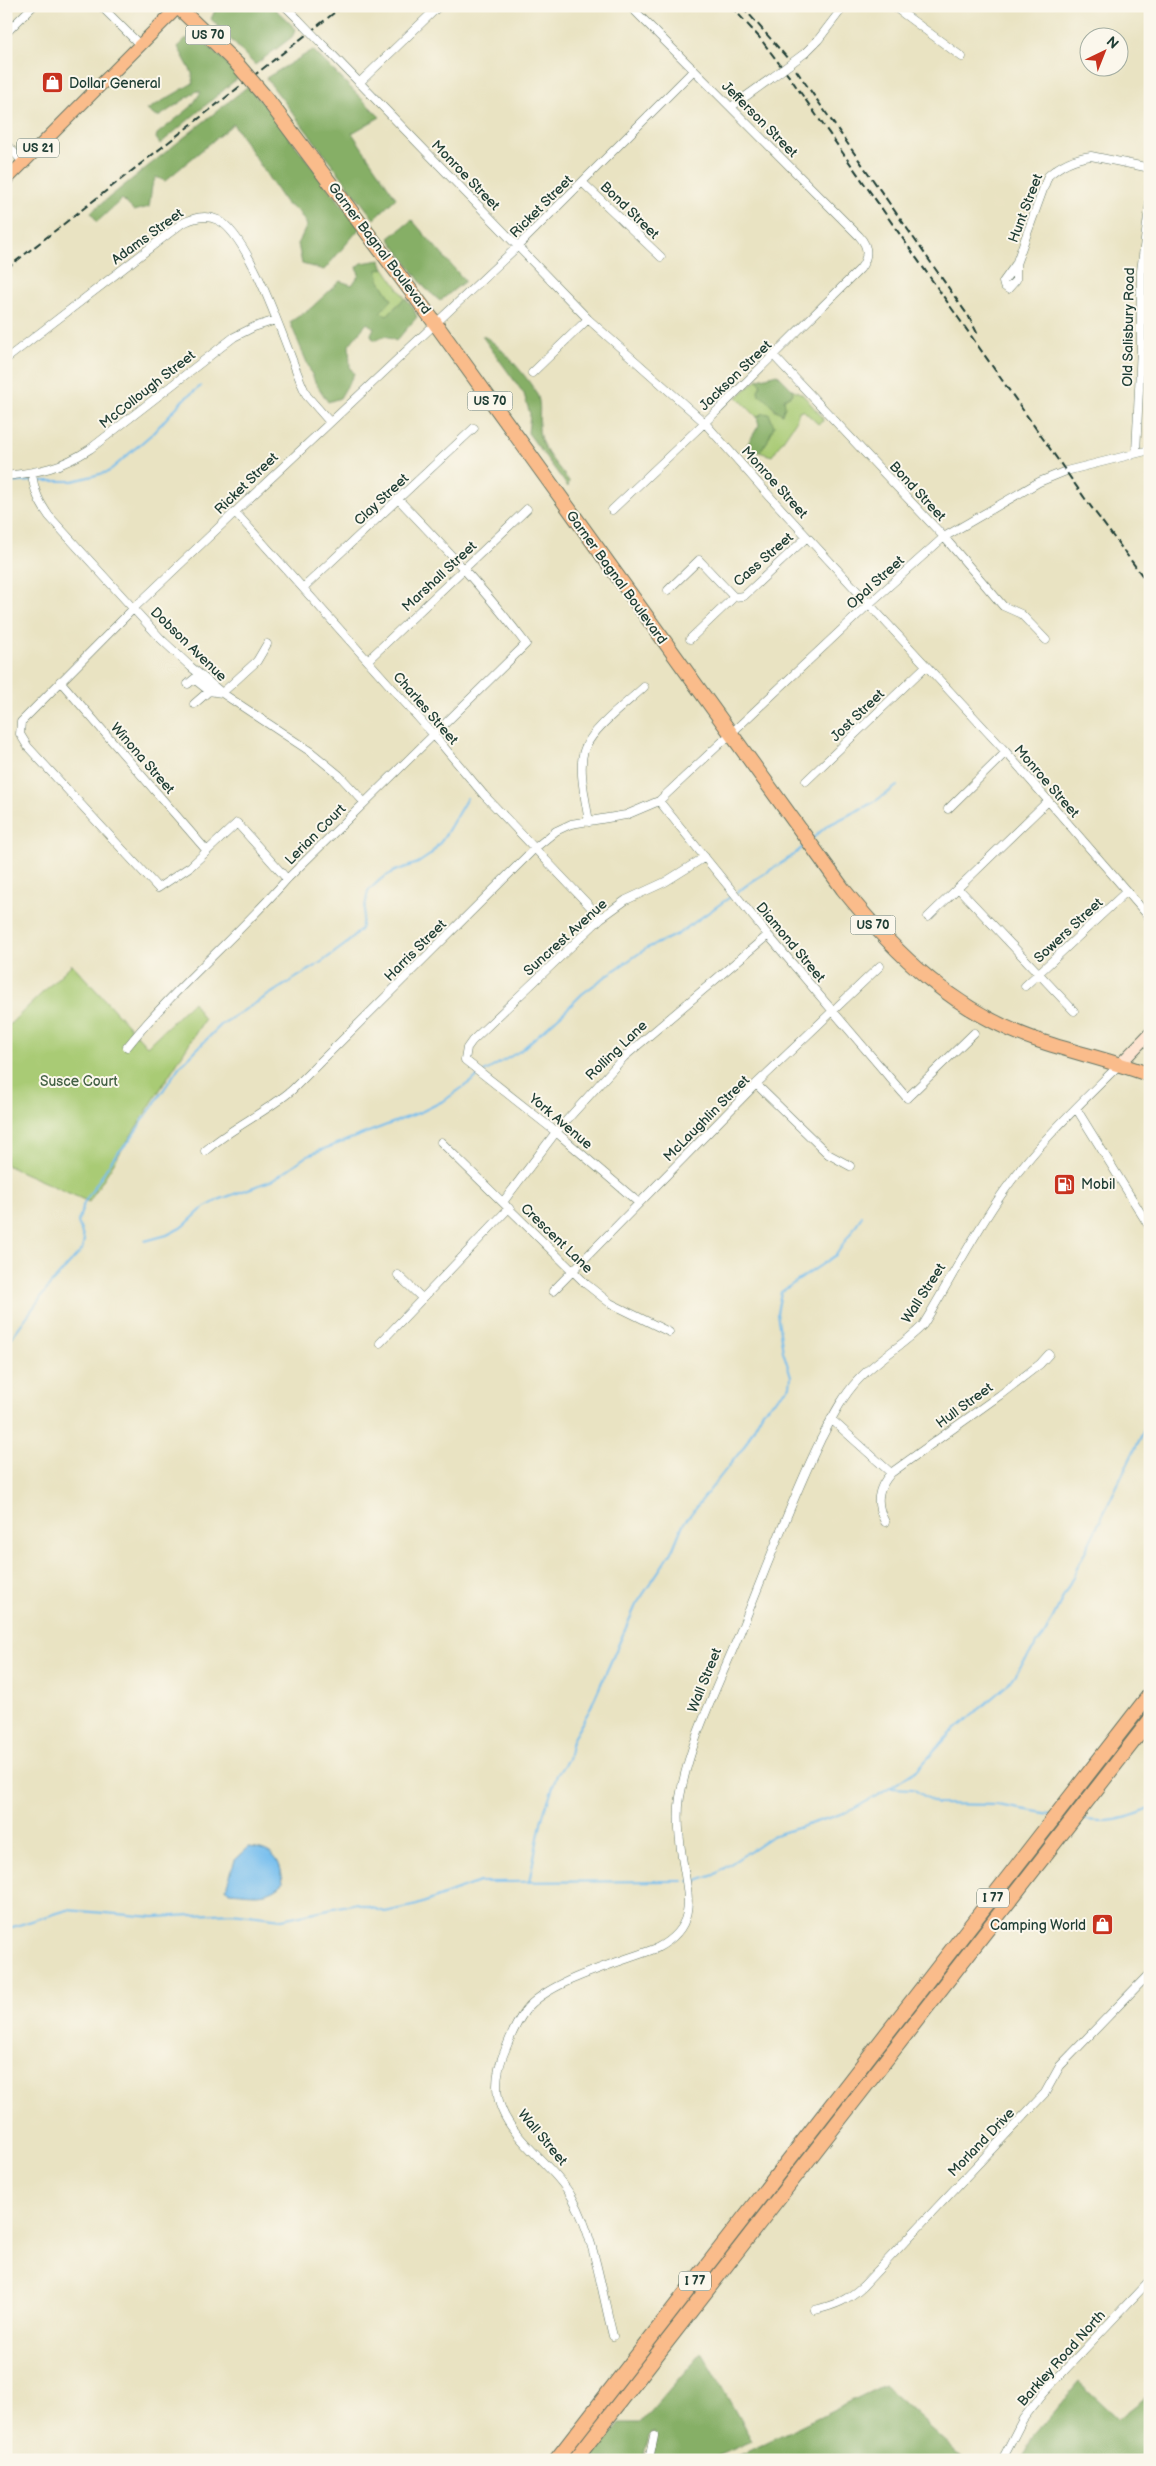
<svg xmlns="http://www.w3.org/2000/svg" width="1156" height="2466" font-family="'Balsamiq Sans',sans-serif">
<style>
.green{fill:#a9cb74;stroke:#648454}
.forest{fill:#86af66;stroke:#52764d}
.water{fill:#76beee;stroke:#4a7e91}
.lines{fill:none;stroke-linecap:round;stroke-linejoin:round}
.stream{stroke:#76beee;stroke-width:2}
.street-casing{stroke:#676;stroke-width:9}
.secondary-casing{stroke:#676;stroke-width:13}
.primary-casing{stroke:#676;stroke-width:14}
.highway-casing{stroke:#676;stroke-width:16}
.street{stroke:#fff;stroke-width:8}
.secondary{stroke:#fde4d1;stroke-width:11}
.primary{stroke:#fabc8b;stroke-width:12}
.highway{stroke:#fabc8b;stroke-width:14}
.rail{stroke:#1f3d34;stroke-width:2;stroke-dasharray:8 4;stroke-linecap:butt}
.street-bridge-casing{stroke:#676;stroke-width:9;stroke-linecap:butt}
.highway-bridge-casing{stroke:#676;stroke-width:16;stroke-linecap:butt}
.street-bridge{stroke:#fff;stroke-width:8}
.highway-bridge{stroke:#fabc8b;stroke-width:14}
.labels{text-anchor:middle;stroke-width:4;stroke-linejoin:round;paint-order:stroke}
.shield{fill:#fbf7ec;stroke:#61756b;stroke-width:1}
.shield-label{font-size:12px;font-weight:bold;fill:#1f3d34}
.poi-label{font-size:14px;fill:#1f3d34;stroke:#fbf7ec;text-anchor:start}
.street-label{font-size:14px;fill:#1f3d34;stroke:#fbf7ec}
.park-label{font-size:14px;fill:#426044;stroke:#fbf7ec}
</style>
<rect width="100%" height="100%" fill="#fbf7ec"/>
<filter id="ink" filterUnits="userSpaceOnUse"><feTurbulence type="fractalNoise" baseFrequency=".02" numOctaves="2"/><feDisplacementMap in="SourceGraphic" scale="10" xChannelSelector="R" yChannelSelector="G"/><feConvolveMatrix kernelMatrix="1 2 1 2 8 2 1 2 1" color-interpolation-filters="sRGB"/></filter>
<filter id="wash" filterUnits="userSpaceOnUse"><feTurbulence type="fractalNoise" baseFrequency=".0096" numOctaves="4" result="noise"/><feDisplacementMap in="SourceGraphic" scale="20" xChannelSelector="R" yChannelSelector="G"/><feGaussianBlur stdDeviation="1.12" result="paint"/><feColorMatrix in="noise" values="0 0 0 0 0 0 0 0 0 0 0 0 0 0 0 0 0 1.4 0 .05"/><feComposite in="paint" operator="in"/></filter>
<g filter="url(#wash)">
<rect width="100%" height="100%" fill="#e9e3c2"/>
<!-- green -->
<path class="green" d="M384,268L405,298L387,315L380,312L392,300L379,280L378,270Z
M758,379L774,409L782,413L784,399L793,394L792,389L802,394L822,417L823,421L818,424L803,410L799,411L796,421L772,456L759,452L767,442L774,426L769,414L764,413L757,417L737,397Z
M72,964L147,1046L193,1002L204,1020L89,1202L6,1165V1028Z"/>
<!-- forest -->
<path class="forest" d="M217,6H272L296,29L292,37L255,65L211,19Z
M197,37L224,60L239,77L160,144L156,138L157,134L191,107L201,92L197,91L160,116H155L147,110L193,83L192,73L178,47L185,39Z
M313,50L380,117L352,133L396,198L374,219L266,78Z
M247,87L261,101L360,228L324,270L302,264L298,244L307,225L298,211L286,204L233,124L165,181L156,177L152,186L149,207L134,211L122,199L97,222L91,212Z
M412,220L465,281L440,301L425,288L389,238Z
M380,260L384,268L378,270L379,280L392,300L380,312L387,315L405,298L413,307L417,317L396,341L386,336L376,340L372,338L371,334L374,328L367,323L349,345L350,367L354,374L340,398L328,402L315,382L290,322L311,308L340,281L352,285L359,275L357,267L362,263Z
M482,336C495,338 534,384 538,397C542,409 537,424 540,436C544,453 559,467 569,481L568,487L528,433L530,414L524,394Z
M777,374L792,389L793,394L784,399L785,407L782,414C772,408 769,399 759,395L758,390L761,385L758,379Z
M764,413L769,414L774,426L767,442L759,452L749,451L747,445L759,425L757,417Z
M702,2352L752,2441L709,2460H653L654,2432L648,2436L643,2460H591L620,2423H640Z
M1079,2383L1118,2419L1150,2394V2460H1022L1033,2437Z
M884,2385L966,2460H730Z"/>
<!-- water -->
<path class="water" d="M249,1847C274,1849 281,1860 283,1883C267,1899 250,1893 229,1892L226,1888L235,1860Z"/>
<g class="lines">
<!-- stream -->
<path class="stream" d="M37,481H73L108,472L153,433L183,400L201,386
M6,483L32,481
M813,838L827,826L874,802L897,786
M737,893C758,874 782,867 804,846
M484,1072L520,1051L564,1012L582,994L609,974L647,948L678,934L733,895
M145,1241L167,1235L184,1226L201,1210L218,1200L273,1180L308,1155L421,1112L445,1100L480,1075
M6,1345L50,1285L82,1250L84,1240L78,1222L84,1203L114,1157L129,1141L179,1067L222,1024L323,961L346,944L361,929L368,891L381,879L395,871L418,863L430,855L443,839L467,798
M891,1788L913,1789L937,1804L997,1805L1050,1814
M1080,1819C1107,1824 1124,1820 1150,1809
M688,1881H697L714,1875L772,1836L850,1811L890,1788L918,1769L947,1737L1007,1685L1046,1632L1150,1418
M529,1882L542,1818L557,1775L568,1759L572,1740L589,1711L636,1605L672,1551L683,1524L743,1448L763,1411L790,1386L791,1376L783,1351L777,1313L781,1292L836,1255L862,1216
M6,1929L67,1910L154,1917L232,1913L282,1919L357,1903L385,1912L417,1905L479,1882L683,1881"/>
</g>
</g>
<g filter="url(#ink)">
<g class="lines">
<defs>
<path id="street" d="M101,6L140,45
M285,6L299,20
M893,6L962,57
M6,33L33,6
M323,45L588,319L704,422L772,499L1006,752L1150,918
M805,53L818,40L844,6
M359,83L439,6
M731,107L770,79
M6,144L24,163
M582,182L661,257
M1016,264L1048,176C1060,165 1074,158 1091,156L1150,168
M1016,264V280L1008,289L1004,286L1003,282Z
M773,355L944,537L1003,606L1021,614L1046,640
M6,359L181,224C193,218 205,214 218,220C251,236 287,350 302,385L307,396L329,421
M532,373L588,319
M1136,453L1141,347V271L1150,201
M32,473C34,491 39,502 49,516L161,639L191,667L222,693L311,752L339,775L364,802
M6,476C40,472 61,468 90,449L234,337L254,327L276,320
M612,510L719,409L860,269C869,257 869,247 859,236L630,6
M235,512L433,734L484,795L601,918
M304,587L474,428
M668,590L699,560L734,597
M690,639L734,597L744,596L807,537
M368,660L527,509
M60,681L207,851
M188,684L194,679L209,691
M194,704L209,691L222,693L257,661L267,644
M806,781L926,666
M659,801L768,935L907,1098L974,1033
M948,809L1006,752
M589,822C586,802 577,766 585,748C594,727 627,703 644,687
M287,879L237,823L191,866L158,888L28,747L20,734L21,722L134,608L235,512L517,247L694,70
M958,888L1074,1011
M928,917L1048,801
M1025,986L1127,891
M127,1047C175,987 236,938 287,879L526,644C487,592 443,546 398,499
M756,1084L828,1154L850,1166
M1076,1108L1150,1228
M441,1142L586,1284L610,1303L669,1332
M205,1151C232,1127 265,1113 292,1090L535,848L556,831L571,824L626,815L659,801L869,604L944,537L1039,482L1066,471L1150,450
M503,1202L556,1132L624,1057L768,935
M639,1203L556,1132L465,1060L467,1048L472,1041L601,918L626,900L665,882L705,857
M398,1275L422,1298
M553,1291L756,1084L880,966
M380,1343L509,1208
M831,1419L891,1473
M885,1522C875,1503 877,1489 891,1473L1000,1395L1040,1364L1049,1354
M815,2310C835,2305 848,2300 863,2286L1045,2093L1060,2066L1150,1973
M613,2336C602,2294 594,2236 573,2199C555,2167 515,2142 502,2110C493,2089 497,2068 506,2048C511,2035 517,2022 525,2011C547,1981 621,1962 657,1948C699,1926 688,1896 682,1857C679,1837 677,1816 680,1797C690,1739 719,1684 741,1630C767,1566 791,1501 821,1439C832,1418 842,1397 858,1380C877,1359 903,1346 923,1325C950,1281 974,1233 1004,1191C1037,1144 1080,1104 1120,1064
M649,2460L654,2436
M1002,2460L1023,2419L1044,2392L1150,2280"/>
<path id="secondary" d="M1120,1064L1150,1033"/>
<path id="primary" d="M6,180L179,6"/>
<path id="highway" d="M177,6L237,64
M267,99L435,323L843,889C896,955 955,1012 1037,1040C1075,1053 1113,1061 1150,1075
M556,2460L1150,1694
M575,2460L1150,1720"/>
</defs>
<!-- street casing -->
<use href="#street" class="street-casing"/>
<!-- secondary casing -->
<use href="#secondary" class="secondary-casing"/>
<!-- primary casing -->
<use href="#primary" class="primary-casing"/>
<!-- highway casing -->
<use href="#highway" class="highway-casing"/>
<!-- street -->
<use href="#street" class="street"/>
<!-- secondary -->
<use href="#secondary" class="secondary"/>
<!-- primary -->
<use href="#primary" class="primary"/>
<!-- highway -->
<use href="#highway" class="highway"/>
<!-- rail -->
<path class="rail" d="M731,6L759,37L791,79L1086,500L1150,586
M742,6L789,60L969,317L979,337
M6,269L343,6"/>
<defs>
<path id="street-bridge" d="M299,20L323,45
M770,79L805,53"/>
<path id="highway-bridge" d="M237,64L267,99"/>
</defs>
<!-- street-bridge casing -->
<use href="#street-bridge" class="street-bridge-casing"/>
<!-- highway-bridge casing -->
<use href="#highway-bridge" class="highway-bridge-casing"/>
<!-- street-bridge -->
<use href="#street-bridge" class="street-bridge"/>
<!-- highway-bridge -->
<use href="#highway-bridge" class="highway-bridge"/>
</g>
</g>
<!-- icons -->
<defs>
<symbol id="shop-square" viewBox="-11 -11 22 22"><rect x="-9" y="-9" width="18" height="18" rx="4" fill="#c8321e" stroke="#fbf7ec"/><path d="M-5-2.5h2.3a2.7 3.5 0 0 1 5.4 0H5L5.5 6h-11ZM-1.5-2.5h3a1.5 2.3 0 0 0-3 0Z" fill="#fff"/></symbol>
<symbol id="fuel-square" viewBox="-11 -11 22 22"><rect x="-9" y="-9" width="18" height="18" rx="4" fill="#c8321e" stroke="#fbf7ec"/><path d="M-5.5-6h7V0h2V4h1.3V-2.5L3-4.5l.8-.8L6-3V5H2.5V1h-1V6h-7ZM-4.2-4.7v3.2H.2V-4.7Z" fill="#fff"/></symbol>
</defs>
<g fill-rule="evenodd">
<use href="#shop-square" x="40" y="70" width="25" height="25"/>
<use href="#fuel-square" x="1052" y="1172" width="25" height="25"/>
<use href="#shop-square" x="1090" y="1912" width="25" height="25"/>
</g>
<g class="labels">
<!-- shield labels -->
<g class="shield">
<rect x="185.5" y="25.5" width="45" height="19" rx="4"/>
<rect x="17" y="138.5" width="42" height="19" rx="4"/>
<rect x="467.5" y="391.5" width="45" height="19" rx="4"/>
<rect x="850.5" y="915.5" width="45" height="19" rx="4"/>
<rect x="977" y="1888.5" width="32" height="19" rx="4"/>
<rect x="679" y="2271.5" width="32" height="19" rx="4"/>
</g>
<g class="shield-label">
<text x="208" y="39">US 70</text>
<text x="38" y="152">US 21</text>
<text x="490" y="405">US 70</text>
<text x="873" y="929">US 70</text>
<text x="993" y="1902">I 77</text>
<text x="695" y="2285">I 77</text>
</g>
<!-- poi labels -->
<g class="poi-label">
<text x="69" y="88">Dollar General</text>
<text x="1081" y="1189">Mobil</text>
<text x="1086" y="1930" text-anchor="end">Camping World</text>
</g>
<!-- street labels -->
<g class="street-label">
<text transform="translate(760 119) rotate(45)" y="5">Jefferson Street</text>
<text transform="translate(466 175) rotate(46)" y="5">Monroe Street</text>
<text transform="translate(541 206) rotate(-45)" y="5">Ricket Street</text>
<text transform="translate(1025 208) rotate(-69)" y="5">Hunt Street</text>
<text transform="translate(630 210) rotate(44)" y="5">Bond Street</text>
<text transform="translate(147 236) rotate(-36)" y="5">Adams Street</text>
<text transform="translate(380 248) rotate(53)" y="5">Garner Bagnal Boulevard</text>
<text transform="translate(1128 327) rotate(-89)" y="5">Old Salisbury Road</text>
<text transform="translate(735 375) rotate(-44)" y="5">Jackson Street</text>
<text transform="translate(147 389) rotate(-38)" y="5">McCollough Street</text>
<text transform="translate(775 482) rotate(48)" y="5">Monroe Street</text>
<text transform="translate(246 483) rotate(-44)" y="5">Ricket Street</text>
<text transform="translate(918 491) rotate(47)" y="5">Bond Street</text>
<text transform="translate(381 499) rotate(-43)" y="5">Clay Street</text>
<text transform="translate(763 559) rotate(-41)" y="5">Cass Street</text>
<text transform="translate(439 576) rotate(-43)" y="5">Marshall Street</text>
<text transform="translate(617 577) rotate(54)" y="5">Garner Bagnal Boulevard</text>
<text transform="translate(875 582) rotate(-42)" y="5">Opal Street</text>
<text transform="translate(189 644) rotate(44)" y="5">Dobson Avenue</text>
<text transform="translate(426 708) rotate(49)" y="5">Charles Street</text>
<text transform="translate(857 715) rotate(-44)" y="5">Jost Street</text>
<text transform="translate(143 758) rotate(49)" y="5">Winona Street</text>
<text transform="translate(1047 781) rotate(49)" y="5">Monroe Street</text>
<text transform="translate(315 834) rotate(-45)" y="5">Lerian Court</text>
<text transform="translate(1068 930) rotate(-43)" y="5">Sowers Street</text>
<text transform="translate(565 937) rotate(-42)" y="5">Suncrest Avenue</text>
<text transform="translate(791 942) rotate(50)" y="5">Diamond Street</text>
<text transform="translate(415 950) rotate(-45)" y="5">Harris Street</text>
<text transform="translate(616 1050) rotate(-44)" y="5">Rolling Lane</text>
<text transform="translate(706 1118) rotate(-45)" y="5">McLaughlin Street</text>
<text transform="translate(561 1121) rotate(40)" y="5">York Avenue</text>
<text transform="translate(557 1238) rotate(44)" y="5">Crescent Lane</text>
<text transform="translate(923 1293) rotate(-57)" y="5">Wall Street</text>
<text transform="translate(964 1405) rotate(-36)" y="5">Hull Street</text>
<text transform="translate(704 1680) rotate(-68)" y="5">Wall Street</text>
<text transform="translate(543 2137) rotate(50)" y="5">Wall Street</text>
<text transform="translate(981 2142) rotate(-46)" y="5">Morland Drive</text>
<text transform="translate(1061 2358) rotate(-48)" y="5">Barkley Road North</text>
</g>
<!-- park labels -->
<g class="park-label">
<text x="79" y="1086">Susce Court</text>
</g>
</g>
<!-- margin -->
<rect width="1156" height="2466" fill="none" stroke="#fbf7ec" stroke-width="25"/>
<!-- north arrow -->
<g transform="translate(1104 52) rotate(43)"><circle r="24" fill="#fbf7ec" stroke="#a3ada2"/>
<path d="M0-4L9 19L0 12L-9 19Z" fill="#c8321e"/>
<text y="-8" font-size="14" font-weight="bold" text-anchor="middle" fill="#1f3d34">N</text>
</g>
</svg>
